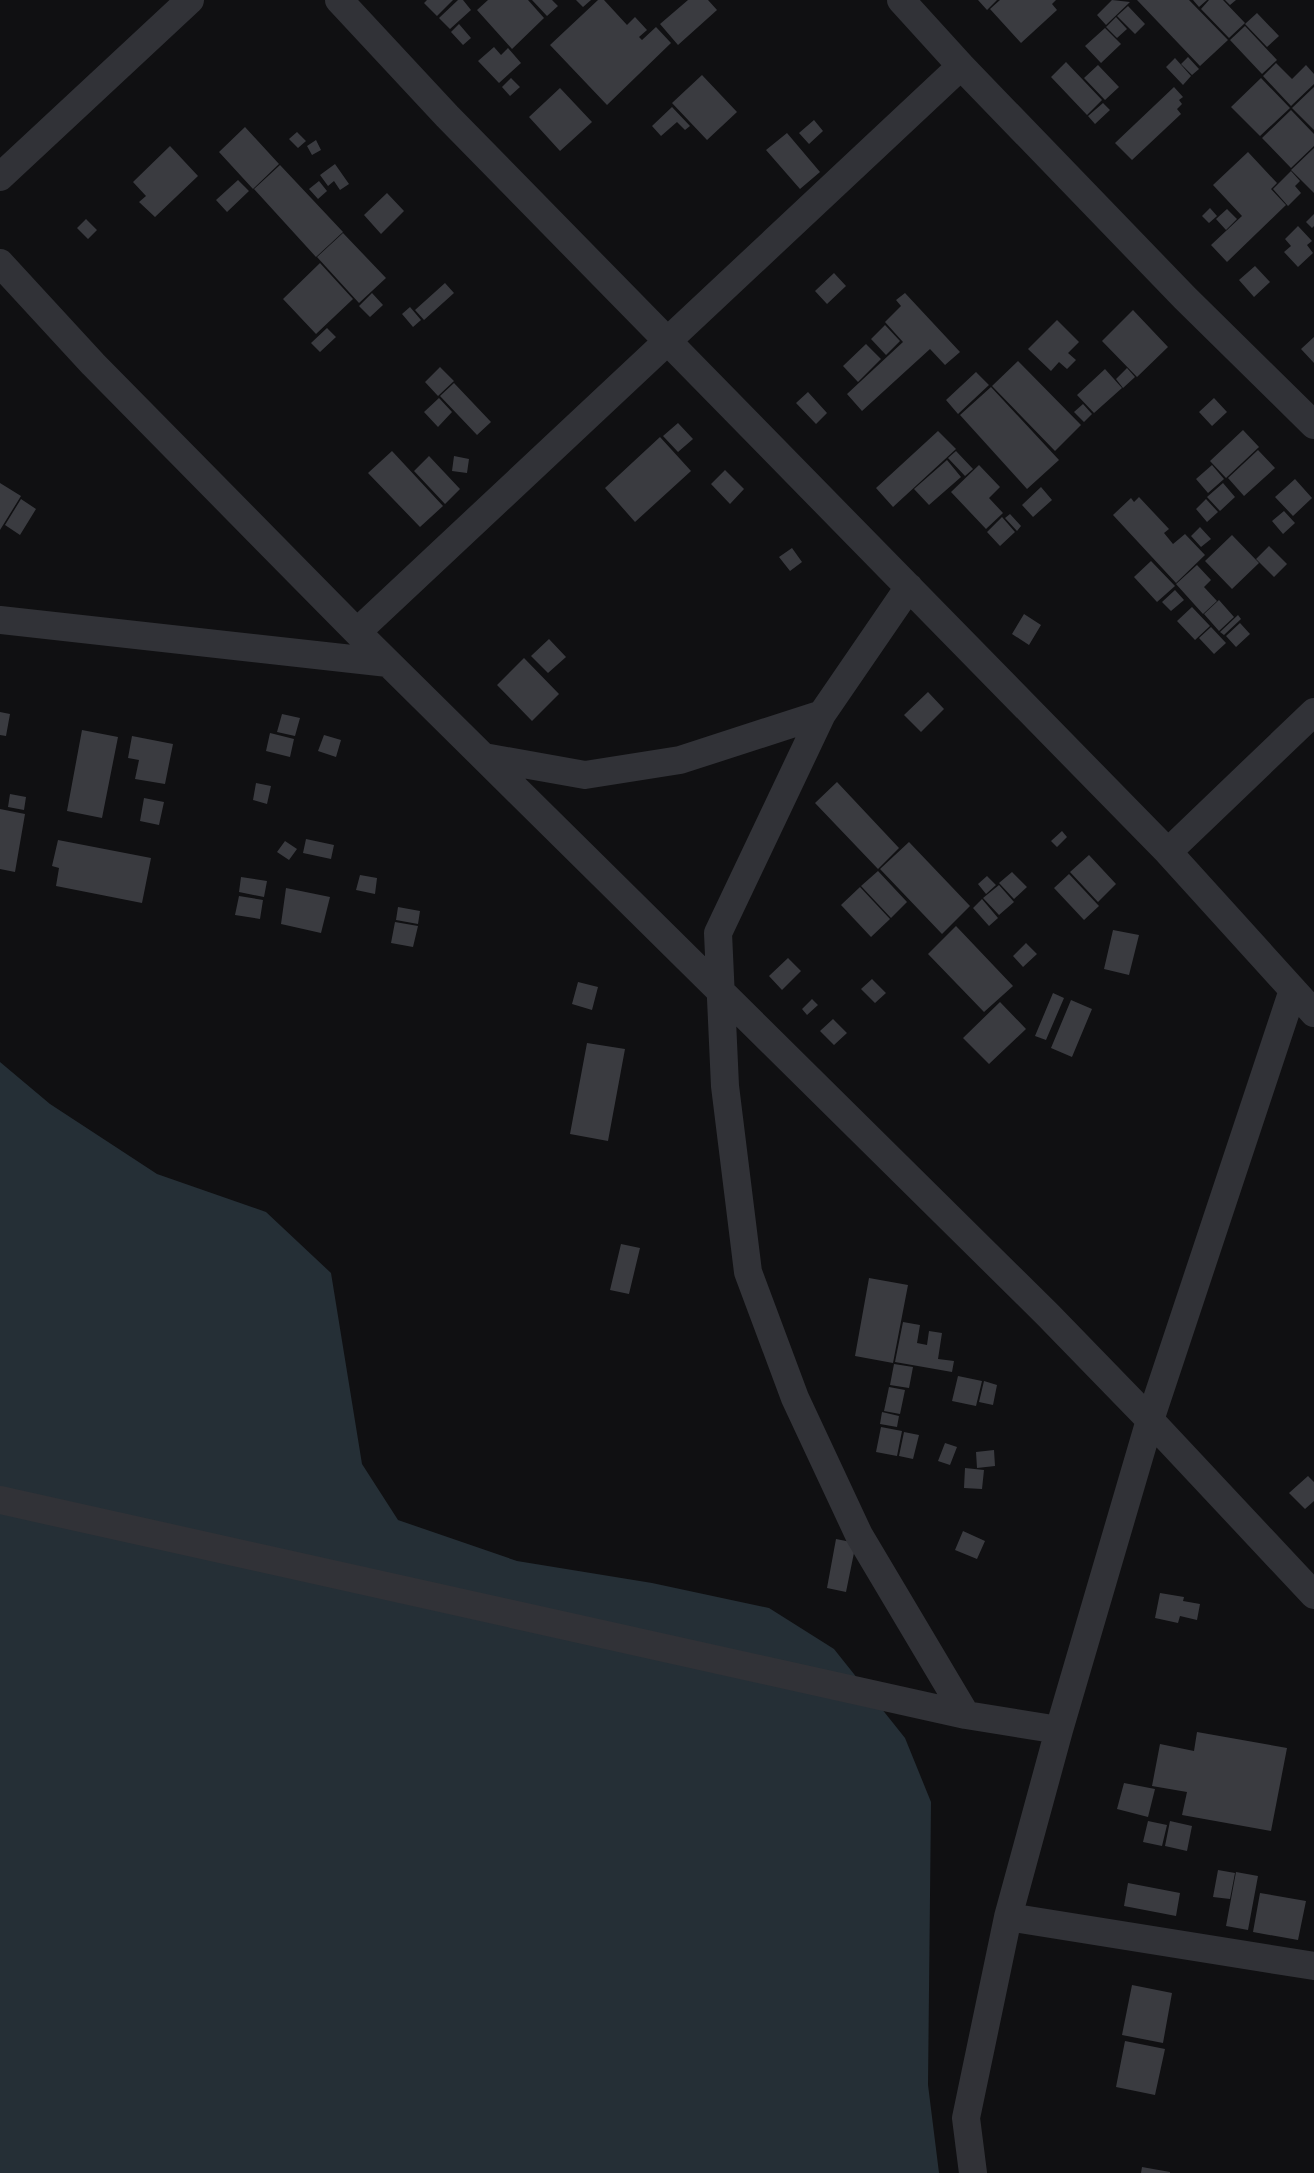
<svg xmlns="http://www.w3.org/2000/svg" width="1314" height="2173" font-family="'PT Sans Narrow',sans-serif">
<style>
.water{fill:#252f36}
.building{fill:#3a3b40}
.lines{fill:none;stroke-linecap:round;stroke-linejoin:round}
.minor{stroke:#313237;stroke-width:28}
</style>
<rect width="100%" height="100%" fill="#101012"/>
<!-- water -->
<path class="water" d="M0,1062L50,1104L157,1174L266,1212L331,1273L362,1464L398,1520L517,1561L652,1583L769,1608L834,1649L905,1738L931,1802L928,2085L939,2173H0Z"/>
<!-- building -->
<path class="building" d="M427,0H453L437,16L424,3Z
M458,0H463L471,10L450,29L439,18Z
M488,0H528L544,18L512,49L477,10Z
M532,0H552L558,6L547,16Z
M576,0H591L583,7Z
M598,0H604L627,25L635,17L647,30L639,37L642,40L656,27L671,43L607,105L550,45Z
M688,0H708L717,10L678,45L660,24Z
M978,0H997L987,10Z
M1000,0H1056L1052,4L1057,10L1021,43L990,9Z
M1112,0L1130,2L1106,25L1097,15Z
M1137,0H1189L1228,40L1200,66Z
M1193,0H1207L1199,7Z
M1209,0H1223L1245,23L1229,38L1201,9Z
M1225,0H1236L1230,5Z
M1128,6L1145,24L1135,34L1117,16Z
M1257,13L1279,36L1267,47L1245,24Z
M1116,17L1127,29L1117,38L1106,27Z
M459,24L471,38L463,45L451,32Z
M1245,26L1277,60L1262,74L1230,40Z
M1105,28L1121,44L1101,63L1085,46Z
M494,47L501,55L508,48L521,63L499,83L478,61Z
M1188,57L1199,69L1192,75L1181,64Z
M1175,58L1191,76L1183,85L1166,67Z
M1066,62L1102,100L1087,115L1051,77Z
M1276,63L1292,79L1306,65L1314,74V84L1291,106L1263,76Z
M1098,65L1119,87L1105,100L1084,78Z
M702,75L737,112L707,140L672,103Z
M511,78L520,87L510,96L502,87Z
M1261,78L1290,108L1260,136L1231,107Z
M1174,87L1183,97L1179,100L1182,104L1177,109L1181,114L1132,160L1115,143Z
M1314,87V130L1292,108Z
M560,88L592,122L560,151L529,117Z
M1103,103L1110,110L1095,124L1088,116Z
M672,107L690,126L685,130L677,122L661,136L652,126Z
M1291,110L1314,134V146L1291,168L1262,138Z
M814,120L823,131L809,144L799,133Z
M245,127L279,164L253,189L219,152Z
M297,132L306,141L298,148L289,139Z
M787,133L820,172L800,189L766,150Z
M316,140L321,150L312,155L307,146Z
M170,146L198,176L155,217L139,202L146,196L133,182Z
M1314,148V193L1291,170Z
M1248,152L1277,183L1271,189L1286,205L1227,262L1211,245L1242,216L1213,185Z
M335,164L349,184L340,190L334,181L328,186L320,175Z
M280,165L343,232L316,257L254,189Z
M1291,171L1300,181L1295,186L1301,193L1288,206L1273,189Z
M238,180L249,191L227,212L216,200Z
M319,181L327,191L318,199L309,189Z
M387,193L404,211L381,234L364,215Z
M1210,208L1217,216L1209,223L1202,216Z
M1227,209L1237,219L1226,230L1216,219Z
M1314,214V226L1312,228L1306,222Z
M86,219L97,230L88,239L77,228Z
M1298,226L1312,241L1307,245L1313,253L1298,267L1284,252L1291,246L1285,239Z
M343,233L386,278L359,303L317,257Z
M320,263L353,299L316,334L283,299Z
M1255,266L1270,282L1254,297L1239,280Z
M834,273L846,286L827,304L815,291Z
M445,283L454,293L424,320L415,310Z
M372,293L383,305L370,317L359,306Z
M905,293L960,352L945,365L930,349L862,411L847,394L903,342L885,322L901,306L896,300Z
M410,307L421,320L413,327L402,314Z
M1133,310L1168,347L1137,377L1102,341Z
M1057,320L1079,342L1068,353L1076,360L1067,369L1059,362L1051,371L1028,349Z
M885,325L900,341L886,355L871,339Z
M327,328L336,337L320,352L311,343Z
M1314,337V363L1301,349Z
M866,344L881,359L858,382L843,366Z
M1018,361L1081,425L1055,451L992,386Z
M440,367L454,381L438,396L425,382Z
M1127,368L1135,377L1123,388L1116,379Z
M1105,369L1122,388L1094,413L1077,395Z
M976,372L989,385L958,414L946,400Z
M454,383L491,422L477,435L440,396Z
M991,387L1059,460L1027,489L960,415Z
M808,392L827,413L816,424L796,403Z
M439,398L452,412L438,427L424,412Z
M1214,398L1227,412L1212,426L1199,412Z
M1083,404L1092,414L1084,422L1074,412Z
M678,423L693,439L678,452L663,436Z
M1243,430L1259,447L1226,478L1210,461Z
M938,431L956,449L893,507L876,488Z
M660,437L691,471L635,522L605,488Z
M1258,450L1275,468L1244,496L1228,478Z
M392,451L443,506L420,527L368,473Z
M956,451L973,469L965,476L948,458Z
M429,456L460,489L445,504L414,471Z
M454,456L469,459L467,473L452,471Z
M947,460L961,477L929,505L914,489Z
M979,465L1000,487L989,498L1003,513L986,529L951,492Z
M1212,465L1224,479L1208,493L1196,479Z
M725,470L744,489L730,504L711,484Z
M1295,479L1312,498L1293,516L1275,497Z
M0,483L21,496L0,530Z
M1223,483L1235,497L1220,511L1207,497Z
M1041,487L1052,500L1033,517L1022,505Z
M1139,497L1169,529L1164,533L1173,544L1185,534L1205,555L1176,583L1113,515L1131,498L1134,502Z
M21,499L36,509L20,535L5,525Z
M1206,499L1218,512L1207,522L1196,509Z
M1284,511L1295,523L1283,534L1272,521Z
M1010,514L1021,526L1017,531L1005,518Z
M1002,517L1015,532L1000,546L987,532Z
M1200,527L1211,539L1201,547L1191,536Z
M1232,535L1259,563L1232,589L1205,561Z
M1269,546L1287,564L1274,577L1256,559Z
M792,548L802,562L790,571L779,557Z
M1151,561L1175,586L1157,602L1134,577Z
M1197,565L1211,580L1204,587L1217,601L1203,614L1176,584Z
M1175,590L1184,600L1171,611L1162,602Z
M1219,600L1234,617L1219,631L1204,614Z
M1192,607L1210,626L1195,640L1177,621Z
M1024,614L1041,625L1029,645L1012,634Z
M1238,615L1241,619L1224,635L1220,632Z
M1240,623L1250,634L1236,647L1226,636Z
M1211,627L1226,643L1214,654L1199,638Z
M549,639L566,657L548,673L531,656Z
M524,658L559,694L532,721L497,685Z
M928,692L944,709L921,732L904,715Z
M0,712L10,714L6,736L0,735Z
M282,714L300,718L295,736L277,732Z
M82,730L118,737L102,818L67,811Z
M270,733L294,739L290,757L266,751Z
M324,735L341,740L336,757L318,751Z
M132,736L173,744L165,784L135,779L139,760L128,758Z
M837,782L899,848L878,869L815,803Z
M256,783L271,786L267,804L253,800Z
M10,794L26,797L24,810L8,807Z
M144,798L164,802L159,825L140,821Z
M0,809L25,814L15,872L0,869Z
M1062,831L1067,837L1057,847L1051,841Z
M306,839L334,845L331,859L303,853Z
M58,840L151,858L142,903L56,886L59,868L52,866Z
M285,841L297,849L289,860L277,852Z
M909,842L970,906L942,934L880,869Z
M1089,855L1116,884L1098,902L1070,872Z
M878,871L907,902L891,918L861,886Z
M1012,872L1027,887L1014,899L999,883Z
M1069,874L1099,906L1084,920L1054,888Z
M360,875L377,878L375,894L356,890Z
M987,876L996,885L986,894L978,884Z
M241,877L267,881L264,897L239,892Z
M999,885L1014,902L999,915L983,898Z
M860,887L890,919L871,937L841,905Z
M286,888L330,897L321,933L281,924Z
M239,896L263,900L260,919L235,915Z
M982,899L998,918L989,926L973,908Z
M398,907L420,911L418,924L396,920Z
M395,922L418,926L413,947L391,943Z
M956,926L1013,986L984,1012L928,954Z
M1113,930L1139,935L1129,975L1104,969Z
M1026,943L1037,954L1023,967L1013,956Z
M788,958L801,971L782,990L769,976Z
M872,979L886,993L875,1003L861,989Z
M578,982L598,987L592,1010L572,1004Z
M1053,993L1064,998L1046,1040L1035,1036Z
M812,999L818,1005L807,1015L802,1009Z
M1071,1000L1092,1009L1072,1057L1051,1048Z
M1000,1002L1026,1029L989,1064L963,1038Z
M833,1019L847,1033L834,1045L820,1031Z
M587,1043L625,1049L608,1141L570,1134Z
M621,1244L640,1248L629,1294L610,1290Z
M869,1278L908,1285L893,1363L855,1356Z
M903,1322L920,1325L917,1343L927,1345L929,1331L942,1333L938,1359L954,1361L952,1372L895,1362Z
M894,1364L913,1367L909,1388L890,1385Z
M958,1376L982,1381L976,1406L952,1401Z
M984,1381L997,1385L993,1405L979,1402Z
M889,1387L905,1390L900,1414L884,1411Z
M882,1412L899,1416L897,1427L880,1424Z
M881,1427L902,1431L897,1456L876,1452Z
M904,1432L919,1435L913,1459L899,1456Z
M945,1443L957,1447L950,1465L938,1461Z
M994,1450L995,1466L977,1468L976,1452Z
M965,1468L984,1470L982,1489L964,1488Z
M1308,1476L1314,1482V1501L1305,1509L1289,1493Z
M963,1531L985,1541L977,1559L955,1550Z
M836,1539L856,1543L846,1592L827,1588Z
M1160,1593L1184,1597L1183,1601L1200,1604L1197,1620L1180,1616L1178,1623L1155,1618Z
M1197,1732L1287,1748L1271,1831L1182,1815L1187,1792L1152,1786L1160,1744L1194,1751Z
M1124,1783L1155,1789L1148,1817L1117,1809Z
M1148,1821L1167,1825L1162,1846L1143,1842Z
M1170,1821L1192,1826L1187,1851L1165,1846Z
M1218,1870L1235,1873L1230,1899L1213,1897Z
M1236,1872L1258,1876L1248,1930L1226,1926Z
M1128,1883L1180,1893L1176,1916L1124,1906Z
M1260,1893L1306,1901L1298,1940L1253,1932Z
M1132,1985L1172,1993L1163,2043L1122,2035Z
M1125,2041L1165,2049L1155,2095L1116,2087Z
M1142,2167L1170,2172V2173H1141Z"/>
<g class="lines">
<!-- minor -->
<path class="minor" d="M339,0L447,116L1168,852L1314,1013
M901,0L961,66L1185,298L1314,425
M0,177L190,0
M0,263L93,364L357,632L1048,1315L1150,1420L1314,1595
M909,587L822,714L718,933L725,1086L748,1272L795,1398L859,1535L966,1715
M0,620L388,663
M357,632L961,66
M484,757L585,775L680,760L822,714
M1168,852L1314,712
M0,1500L966,1715L1059,1730
M1008,1917L1314,1966
M973,2173L966,2118L1008,1917L1059,1730L1150,1420L1293,990"/>
</g>
</svg>
